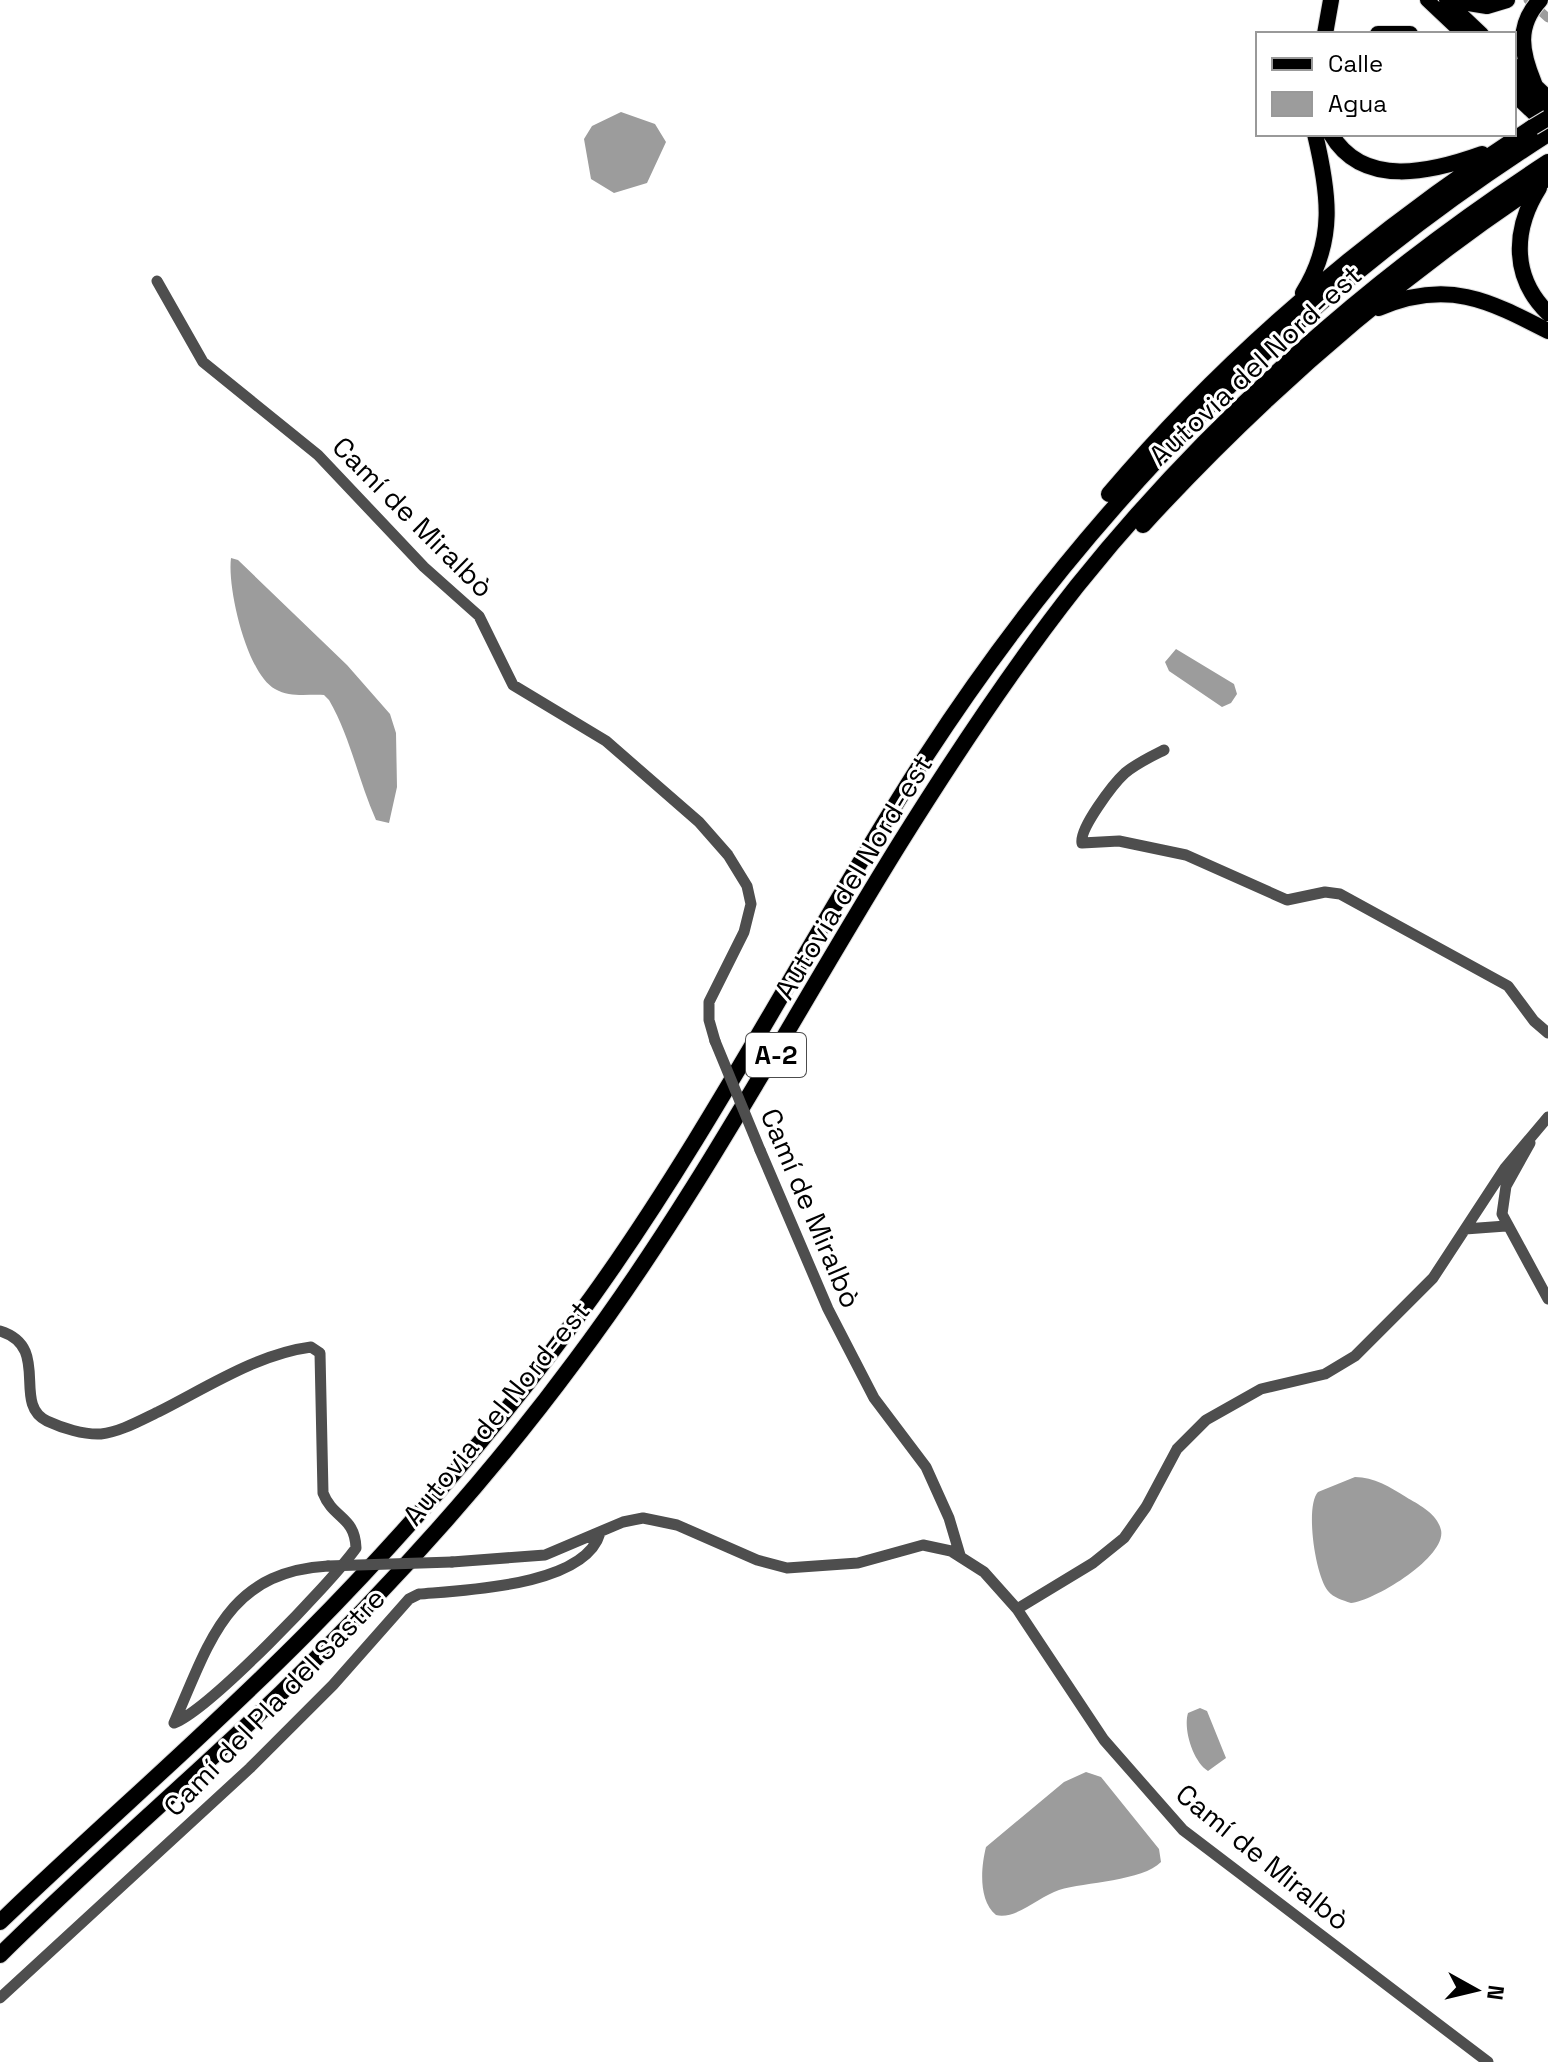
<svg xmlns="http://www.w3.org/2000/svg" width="1548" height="2062" font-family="'Space Grotesk',sans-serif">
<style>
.water{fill:#9c9c9c}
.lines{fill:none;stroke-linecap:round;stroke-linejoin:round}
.canal{stroke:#9c9c9c;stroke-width:9}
.major-casing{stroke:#dbdbdb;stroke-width:16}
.highway-casing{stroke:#dbdbdb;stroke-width:18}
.minor{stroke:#4e4e4e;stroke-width:11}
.major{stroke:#000;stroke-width:14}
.highway{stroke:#000;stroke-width:16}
.highway-bridge-casing{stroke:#dbdbdb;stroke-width:18;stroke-linecap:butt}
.minor-bridge{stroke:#4e4e4e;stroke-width:11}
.highway-bridge{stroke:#000;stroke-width:16}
.labels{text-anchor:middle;stroke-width:6;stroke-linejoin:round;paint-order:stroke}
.shield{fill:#fff;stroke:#4c4c4c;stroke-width:2}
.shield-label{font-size:26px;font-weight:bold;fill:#000}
.street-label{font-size:28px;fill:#000;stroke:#fff}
</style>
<rect width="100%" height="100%" fill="#fff"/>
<!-- water -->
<path class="water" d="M621,112L655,124L666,142L647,183L614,193L591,179L584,139L592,126Z
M231,558L238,560L347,665L390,714L396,733L397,787L389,823L376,820C358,780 351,738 329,700L324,695C307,694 291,698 275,689C247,674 227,588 231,558Z
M1176,649L1234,684L1237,694L1231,703L1222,707L1169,671L1165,662Z
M1355,1477C1374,1477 1390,1487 1406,1497C1419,1505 1437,1513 1441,1530C1447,1557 1374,1601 1351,1603C1342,1600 1334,1598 1328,1591C1315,1575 1305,1506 1318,1492Z
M1200,1708L1207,1711L1226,1758L1208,1771C1193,1762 1183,1729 1188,1713Z
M1086,1772L1101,1777L1159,1849L1161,1862C1143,1881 1085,1882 1059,1890C1040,1896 1016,1920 996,1915C978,1900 981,1867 986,1847L1064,1782Z"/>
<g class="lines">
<!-- canal -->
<path class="canal" d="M1528,0L1548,18"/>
<defs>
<path id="major" d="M1427,0L1463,34
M1446,0L1482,34
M1514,65L1548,97
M1514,80L1548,112
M1514,95L1548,127"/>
<path id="highway" d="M1450,0L1487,6L1507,0
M1325,34L1331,0
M1378,34H1410
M1534,83C1521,52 1516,26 1540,0
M1331,134C1363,189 1432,172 1482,154
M1539,188C1513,229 1511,277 1548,313
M1303,293C1336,240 1329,193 1315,134
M1379,308C1447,279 1488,300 1548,331
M1109,494C1230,351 1376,229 1533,127
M1143,525C1263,394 1399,276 1548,178
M0,1922C101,1825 207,1734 306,1634C410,1529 506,1417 592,1297C716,1124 811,934 926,756C1088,507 1297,294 1548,134
M0,1955C91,1865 188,1782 281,1693C387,1590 487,1480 575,1361C698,1197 792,1017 900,843C955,755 1013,667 1077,586C1209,421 1371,277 1548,162"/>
</defs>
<!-- major casing -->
<use href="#major" class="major-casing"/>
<!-- highway casing -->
<use href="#highway" class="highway-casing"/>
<!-- minor -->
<path class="minor" d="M157,281L203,362L318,455L424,567L479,616L513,685L606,741L699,822L728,855L747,886L751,904L744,932L709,1002V1020L715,1041
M1164,750C1150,757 1137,763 1125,773C1113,784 1079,829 1082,843L1119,841L1186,855L1287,900L1325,892L1340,894L1508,986L1534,1021L1548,1033
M1530,1143L1506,1186L1502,1214L1548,1299
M760,1150L828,1309L874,1398L926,1467L949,1518L960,1555
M1465,1229L1506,1226
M0,1331C52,1347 11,1404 47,1421C62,1428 84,1435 101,1434C120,1432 141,1420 158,1412C206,1388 257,1354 311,1347L320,1353L323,1493C333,1519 355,1516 356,1548C331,1583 209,1710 174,1723
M452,1562L545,1555L623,1522L643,1518L677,1525L757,1560L787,1568L858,1563L923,1545L951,1551L984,1572L1017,1609L1104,1740L1183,1830L1488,2062
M1017,1609L1093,1563L1124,1538L1146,1507L1177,1449L1206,1420L1261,1389L1325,1374L1355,1356L1433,1278L1505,1168L1548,1117
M174,1723C210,1641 227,1572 328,1566
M0,1998L250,1768L333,1685L409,1599L419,1594C466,1590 585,1586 600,1533"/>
<!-- major -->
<use href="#major" class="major"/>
<!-- highway -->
<use href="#highway" class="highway"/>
<defs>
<path id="highway-bridge" d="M1533,127L1548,118"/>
</defs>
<!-- highway-bridge casing -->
<use href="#highway-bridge" class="highway-bridge-casing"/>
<!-- minor-bridge -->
<path class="minor-bridge" d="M715,1041L760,1150
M328,1566L452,1562"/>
<!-- highway-bridge -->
<use href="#highway-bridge" class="highway-bridge"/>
</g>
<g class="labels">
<!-- shield labels -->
<rect class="shield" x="746" y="1033" width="60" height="44" rx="6"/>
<g class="shield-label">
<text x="776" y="1064">A-2</text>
</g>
<!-- street labels -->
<g class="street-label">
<text transform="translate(1255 365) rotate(-43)" y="10">Autovia del Nord-est</text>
<text transform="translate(413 517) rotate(45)" y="10">Camí de Miralbò</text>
<text transform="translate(853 877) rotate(-59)" y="10">Autovia del Nord-est</text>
<text transform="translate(811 1208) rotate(67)" y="10">Camí de Miralbò</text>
<text transform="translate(496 1413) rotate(-51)" y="10">Autovia del Nord-est</text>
<text transform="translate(274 1702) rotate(-46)" y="10">Camí del Pla del Sastre</text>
<text transform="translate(1263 1857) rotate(39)" y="10">Camí de Miralbò</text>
</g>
</g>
<!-- legend -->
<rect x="1256" y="32" width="260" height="104" fill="#ffffff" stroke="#999999" stroke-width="2"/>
<rect x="1272" y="58" width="40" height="12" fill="#000000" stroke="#999999" stroke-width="2"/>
<text x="1328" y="72" font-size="24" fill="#000000">Calle</text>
<rect x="1272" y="92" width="40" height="24" fill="#9c9c9c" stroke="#999999" stroke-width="2"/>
<text x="1328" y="112" font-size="24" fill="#000000">Agua</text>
<!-- north arrow -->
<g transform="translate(1476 1990) rotate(98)" stroke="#ffffff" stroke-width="6" paint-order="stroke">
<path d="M0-6L14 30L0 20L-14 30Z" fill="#000000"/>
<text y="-12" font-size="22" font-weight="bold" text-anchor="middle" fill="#000000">N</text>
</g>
</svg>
